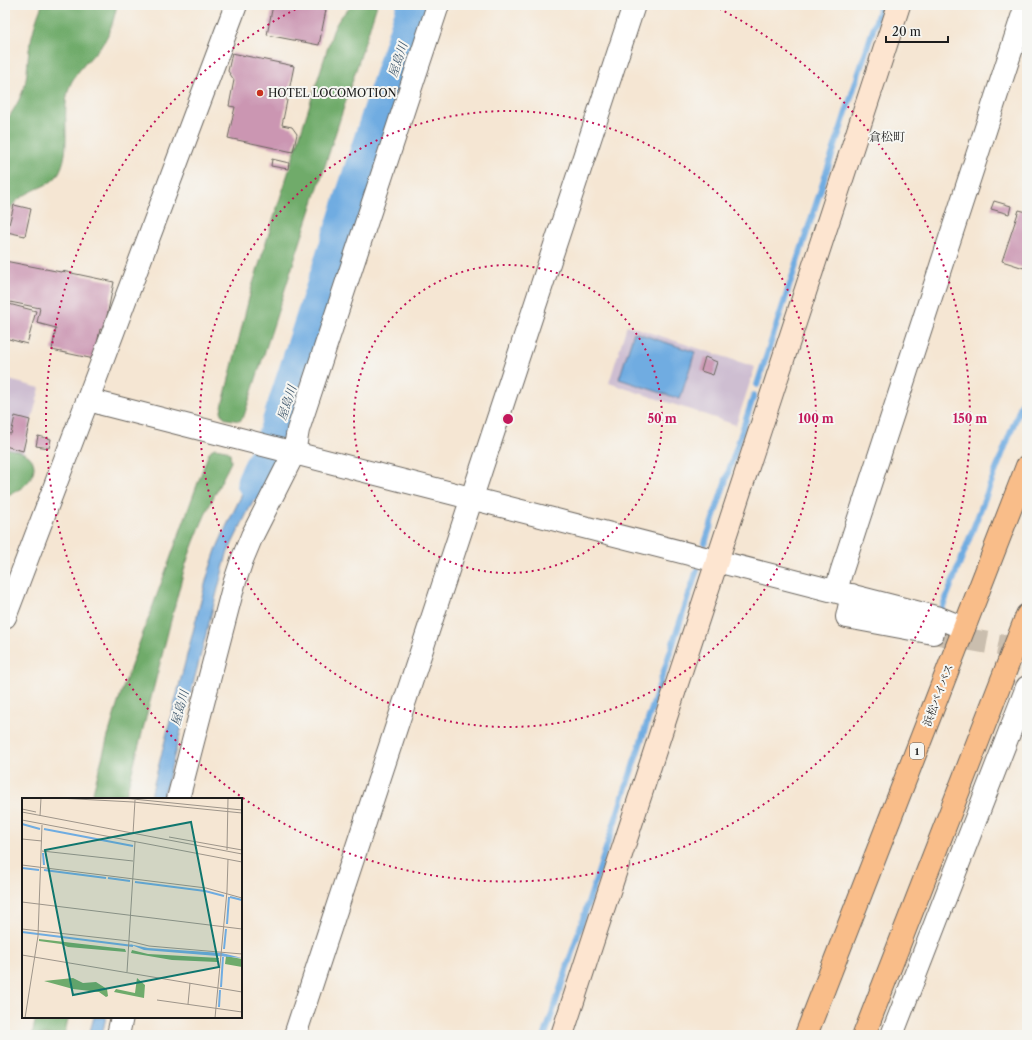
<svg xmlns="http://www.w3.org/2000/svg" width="1032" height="1040" font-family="'Libre Caslon Text','Noto Serif JP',serif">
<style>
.industrial{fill:#cebed1}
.forest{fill:#6fab6b;stroke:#466444}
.water{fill:#6face1;stroke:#46647e}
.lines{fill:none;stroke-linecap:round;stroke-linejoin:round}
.stream{stroke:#6face1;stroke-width:6}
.river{stroke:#6face1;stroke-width:37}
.building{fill:#cb96b2}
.street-tunnel{stroke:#cabeae;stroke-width:22;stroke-dasharray:22 11;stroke-linecap:butt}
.street-casing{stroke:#68635c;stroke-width:24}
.secondary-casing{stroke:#68635c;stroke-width:24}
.highway-casing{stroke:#68635c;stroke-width:24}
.street{stroke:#fff;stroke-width:22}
.secondary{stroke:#fde5d0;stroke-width:22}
.highway{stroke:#f9bd89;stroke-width:22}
.ring{fill:none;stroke:#c2185b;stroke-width:2;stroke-dasharray:2 4}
.poi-dot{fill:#c8321e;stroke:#f6f6f2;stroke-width:1.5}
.labels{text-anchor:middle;stroke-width:4;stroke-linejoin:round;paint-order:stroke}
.shield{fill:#f6f6f2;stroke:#5d5d5c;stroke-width:1}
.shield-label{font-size:10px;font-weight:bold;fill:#1c1c1c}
.poi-label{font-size:11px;fill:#1c1c1c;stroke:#f6f6f2;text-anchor:start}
.street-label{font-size:11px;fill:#1c1c1c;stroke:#f6f6f2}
.water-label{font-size:12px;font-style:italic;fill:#3d566b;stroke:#f6f6f2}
.neighbourhood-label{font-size:12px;fill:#1c1c1c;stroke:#f6f6f2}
.inset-river{fill:none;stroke:#6face1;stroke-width:2}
.inset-road{fill:none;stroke:#9e958a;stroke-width:1}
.view{fill:#0f766e;fill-opacity:0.15;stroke:#0f766e;stroke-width:2}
.inset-edge{fill:none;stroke:#1c1c1c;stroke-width:2}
.centre{fill:#c2185b;stroke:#f6f6f2;stroke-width:2}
.ring-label{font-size:12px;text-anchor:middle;font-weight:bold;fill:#c2185b;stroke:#f6f6f2;stroke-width:4;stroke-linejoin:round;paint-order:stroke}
</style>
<rect width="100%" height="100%" fill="#f6f6f2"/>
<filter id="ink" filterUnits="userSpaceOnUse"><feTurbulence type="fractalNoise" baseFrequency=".025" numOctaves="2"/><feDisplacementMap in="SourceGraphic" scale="8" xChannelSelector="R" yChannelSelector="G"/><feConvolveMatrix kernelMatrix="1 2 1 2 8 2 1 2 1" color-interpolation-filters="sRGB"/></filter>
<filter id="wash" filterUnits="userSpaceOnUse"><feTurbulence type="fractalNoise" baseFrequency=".012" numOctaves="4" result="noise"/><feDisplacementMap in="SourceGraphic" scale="16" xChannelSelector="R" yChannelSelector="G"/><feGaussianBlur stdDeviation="0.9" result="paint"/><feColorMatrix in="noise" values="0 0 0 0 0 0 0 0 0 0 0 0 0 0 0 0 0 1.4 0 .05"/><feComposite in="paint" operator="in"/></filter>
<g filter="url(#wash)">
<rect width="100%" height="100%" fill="#f5e6d3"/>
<!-- industrial -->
<path class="industrial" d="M627,325L755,367L736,425L609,383Z
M5,379L40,388L23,453L5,448Z"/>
<!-- forest -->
<path class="forest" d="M42,5H117C114,18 111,31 104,42C94,56 74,72 69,88C60,116 74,150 57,176C54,180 48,184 43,186C24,195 13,199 5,219V122C12,113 18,103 22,93C28,79 27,64 29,50C32,34 36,19 42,5Z
M354,5H377L244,416L240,421L227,419L223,416L221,411L251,290L333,31C338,19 344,12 354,5Z
M5,448C13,450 22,451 29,456C32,459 34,463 34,467C33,483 19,491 5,496Z
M215,448L226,450L230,453L231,462C213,497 196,532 184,570L125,799H91L110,729L121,693L208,455L211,450Z
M36,1017H69L64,1035H32Z"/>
<!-- water -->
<path class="water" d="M634,332L695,352L680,399L619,379Z
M266,445L278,450L227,554L163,799H150L207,577L216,550L227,525Z
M94,1017H106L102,1035H89Z"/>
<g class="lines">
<!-- stream -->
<path class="stream" d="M757,385L881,5
M705,543L754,395
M940,614L1027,390
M545,1035L697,570"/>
<!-- river -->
<path class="river" d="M255,482L272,447L279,427L416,5"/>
</g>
<g id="blocks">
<!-- building -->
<path class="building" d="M273,5H300L326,10L319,45L267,35Z
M232,53L294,66L282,125L292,127L297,134L293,152L228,138L235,107L229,106L234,80L228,71Z
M272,159L289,163L288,169L271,166Z
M994,201L1011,206L1009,214L991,209Z
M14,205L31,209L25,236L7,232Z
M1019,210L1027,212V269L1002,261Z
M5,261L61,272L62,271L114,282L104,330L100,329L94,359L52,350L56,328L37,323L40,308L5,301Z
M5,303L36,311L27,344L5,338Z
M705,357L717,362L713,375L701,371Z
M15,416L30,420L23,451L5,446V433L11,434Z
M38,436L51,439L49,448L36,446Z"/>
</g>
</g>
<g filter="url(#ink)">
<use href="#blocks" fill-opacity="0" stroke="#68635c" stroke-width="1"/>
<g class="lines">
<!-- street-tunnel -->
<path class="street-tunnel" d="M933,633L1027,650"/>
<defs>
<path id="street" d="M88,399L103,404L939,618L964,628
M836,591L841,573L1026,5
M852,595L847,617L933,633
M5,617L88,399L236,5
M178,799L234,584L242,560L252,536L294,453L298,430L438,5
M118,1035L122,1017
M295,1035L634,5
M892,1035L1027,687"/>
<path id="secondary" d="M562,1035L899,5"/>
<path id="highway" d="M806,1035L1027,466
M864,1035L1027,615"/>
</defs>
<!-- street casing -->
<use href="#street" class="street-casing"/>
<!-- secondary casing -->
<use href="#secondary" class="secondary-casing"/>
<!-- highway casing -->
<use href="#highway" class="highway-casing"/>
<!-- street -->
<use href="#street" class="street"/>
<!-- secondary -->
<use href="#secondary" class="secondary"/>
<!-- highway -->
<use href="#highway" class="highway"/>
</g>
</g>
<!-- distance rings -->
<g class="ring">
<circle cx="508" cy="419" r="154"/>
<circle cx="508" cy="419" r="308"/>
<path d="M714 6A462 462 0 1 1 302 6"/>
</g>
<!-- markers -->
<circle class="poi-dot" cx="260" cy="93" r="4"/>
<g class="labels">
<!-- shield labels -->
<rect class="shield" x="910" y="743" width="14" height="16" rx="3"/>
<g class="shield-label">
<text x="917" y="755">1</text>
</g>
<!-- poi labels -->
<g class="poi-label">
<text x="268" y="97">HOTEL LOCOMOTION</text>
</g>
<!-- street labels -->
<g class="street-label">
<text transform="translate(938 695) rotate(-69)" y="4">浜松バイパス</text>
</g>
<!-- water labels -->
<g class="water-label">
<text transform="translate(398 60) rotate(-72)" y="4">屋島川</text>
<text transform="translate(287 403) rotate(-72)" y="4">屋島川</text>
<text transform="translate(180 708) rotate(-75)" y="4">屋島川</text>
</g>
<!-- neighbourhood labels -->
<g class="neighbourhood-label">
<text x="887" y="141">倉松町</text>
</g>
</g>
<!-- overview -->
<g transform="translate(22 798)">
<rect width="220" height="220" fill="#f5e6d3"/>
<path d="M17,141L103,151L104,154L46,149L39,146L17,143ZM110,152L126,156L197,160L195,164L150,162L109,155ZM204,158L220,161V169L203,166ZM51,180L61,185L74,184L85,191L86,198L84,199L77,194L51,191L22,183ZM115,180L123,187L122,200L92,194L94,191L113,195Z" fill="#6fab6b"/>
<path d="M107,146L126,150L200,155L220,160L122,152Z" fill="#6face1"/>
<path class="inset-river" d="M0,26L18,31M22,31L111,48M21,55L22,67M0,70L17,72M22,72L84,80M86,80L108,83M113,84L183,93L202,98M208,99L220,102M205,126L207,99M0,134L111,148M202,151L204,131M199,189L201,159M197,209L198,192"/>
<path class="inset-road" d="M36,0L111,4L220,15M101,0L220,12M0,11L14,14M0,14L220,56M18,18L19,0M0,22L220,64M111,36L113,2M147,39L220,52M0,41L20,43M205,52L206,0M20,53L111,63M0,67L184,90L220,100M0,104L220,131M0,131L107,143L127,148L220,156M0,157L220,194M105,174L113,44M135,202L220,214M166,206L168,185M3,220L16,138L20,27M193,220L205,93L206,61"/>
<path class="view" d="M169,24L197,169L51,197L23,52Z"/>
<rect width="220" height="220" class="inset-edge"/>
</g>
<circle cx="508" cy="419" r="6" class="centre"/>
<g class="ring-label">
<text x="662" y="423">50 m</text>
<text x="816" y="423">100 m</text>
<text x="970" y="423">150 m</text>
</g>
<!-- margin -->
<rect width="1032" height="1040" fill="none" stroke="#f6f6f2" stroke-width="20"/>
<!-- scale -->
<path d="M886 36v6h62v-6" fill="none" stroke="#1c1c1c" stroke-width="2"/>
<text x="892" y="36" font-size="12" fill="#1c1c1c" stroke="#f6f6f2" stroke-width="3" paint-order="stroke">20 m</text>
</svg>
